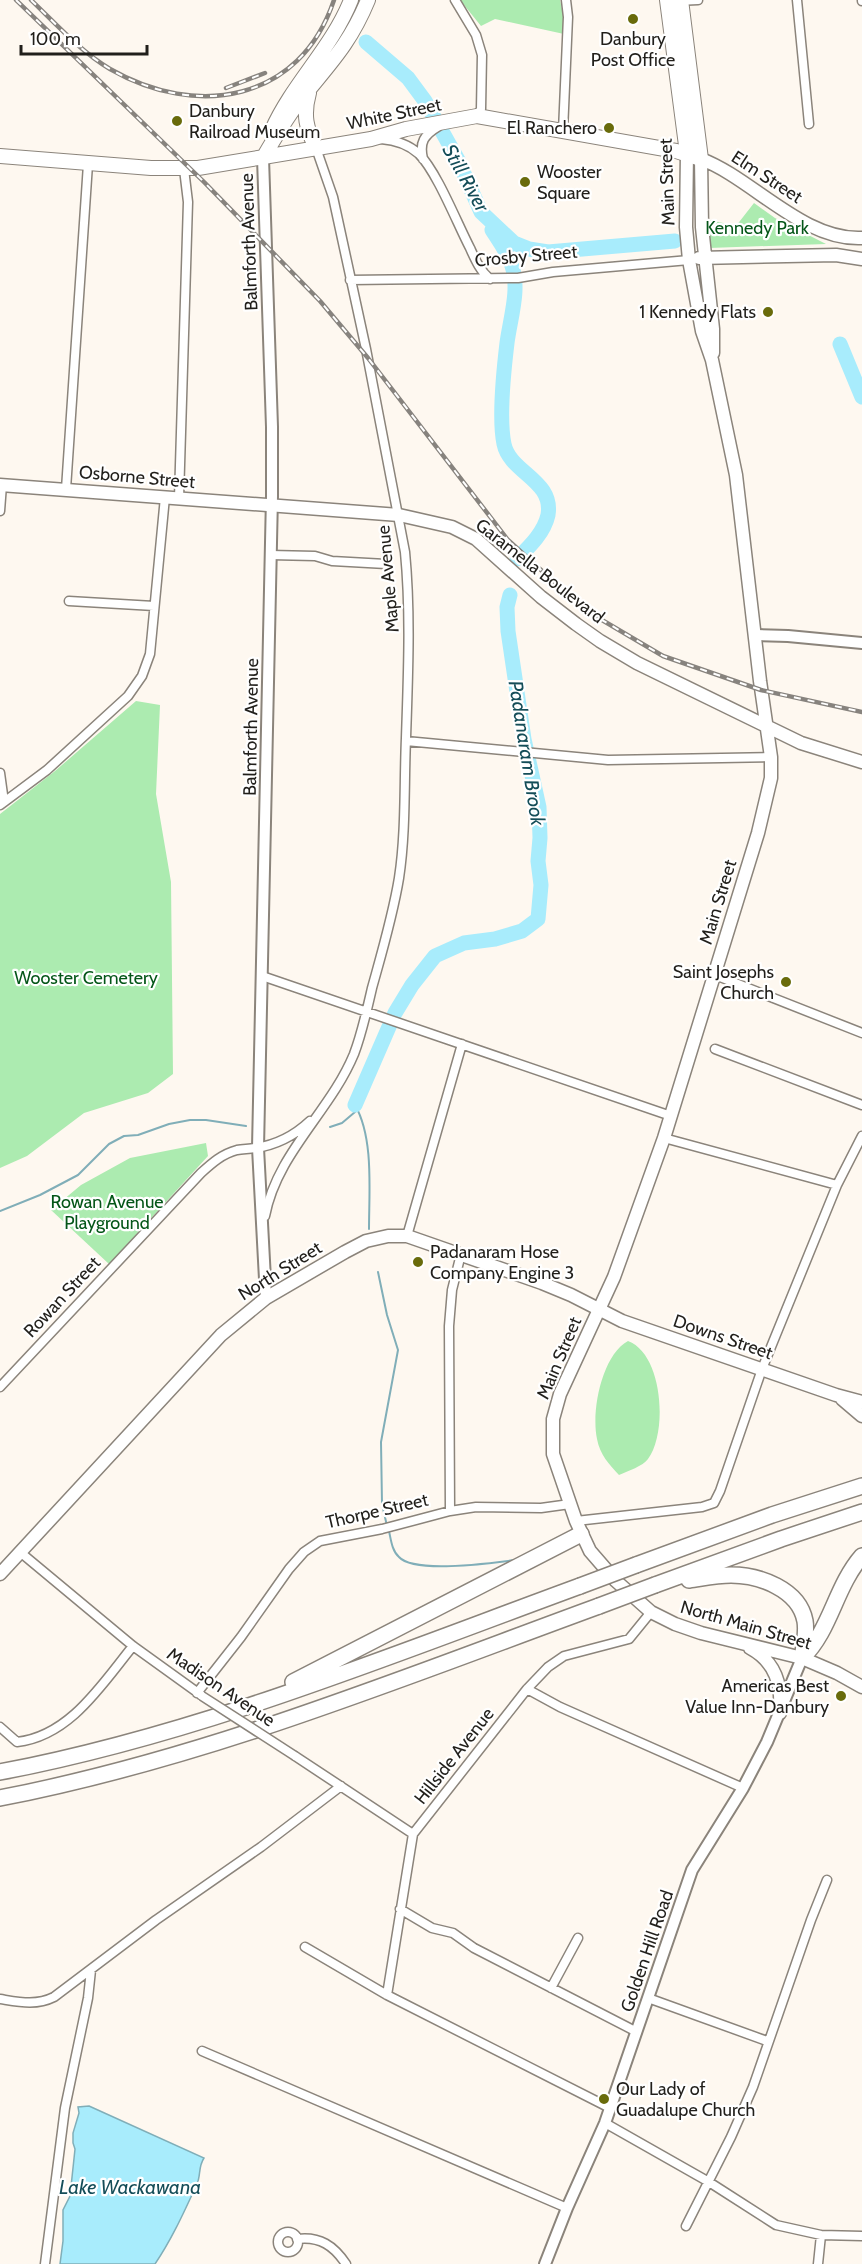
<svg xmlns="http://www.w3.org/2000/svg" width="862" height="2264" font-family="Cabin,sans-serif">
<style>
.green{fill:#acebb0}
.water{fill:#a8ecfc;stroke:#80aeb8;stroke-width:1.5}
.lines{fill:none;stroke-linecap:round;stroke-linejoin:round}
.stream{stroke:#80aeb8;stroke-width:2}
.river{stroke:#a8ecfc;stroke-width:15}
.minor-casing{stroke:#8b847b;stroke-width:11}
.tertiary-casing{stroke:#8b847b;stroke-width:14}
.secondary-casing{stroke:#8b847b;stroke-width:15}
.primary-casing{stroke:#8b847b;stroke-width:16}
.motorway-casing{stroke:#8b847b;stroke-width:18}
.minor{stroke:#fff;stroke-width:8}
.tertiary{stroke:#fff;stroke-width:10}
.secondary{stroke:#fff;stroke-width:12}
.primary{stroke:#fff;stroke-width:14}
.motorway{stroke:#fff;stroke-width:15}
.rail-casing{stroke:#87837e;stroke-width:4.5}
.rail{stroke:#fff;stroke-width:2;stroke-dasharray:7;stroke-linecap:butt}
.minor-bridge-casing{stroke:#8b847b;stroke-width:11;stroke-linecap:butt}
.motorway-bridge-casing{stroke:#8b847b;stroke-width:18;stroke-linecap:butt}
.minor-bridge{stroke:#fff;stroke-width:8}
.motorway-bridge{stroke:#fff;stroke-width:15}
.poi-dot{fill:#696b0b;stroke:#fff;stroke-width:2}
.labels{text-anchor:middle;stroke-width:4.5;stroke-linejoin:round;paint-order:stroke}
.poi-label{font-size:18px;fill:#211f1b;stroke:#fff;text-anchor:start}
.street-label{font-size:18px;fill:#211f1b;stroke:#fff}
.park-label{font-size:18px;fill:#045618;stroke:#fff}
.water-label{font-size:20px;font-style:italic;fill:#144d58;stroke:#fff}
</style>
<rect width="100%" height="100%" fill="#fef8f0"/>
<!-- green -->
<path class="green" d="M460,0H560L564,19V34L495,19L481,26Z
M754,203L775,218L826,244L709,248L710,220L736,226Z
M136,701L160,705L156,794L171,882L173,1074L148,1093L84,1113L27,1156L0,1168V814L55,771Z
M206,1143L208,1156L109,1264L51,1210L81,1185L130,1158Z
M628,1341C663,1354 668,1432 648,1459C643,1466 628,1471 619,1475C609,1464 600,1455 597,1439C591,1411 602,1355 628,1341Z"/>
<!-- water -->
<path class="water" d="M89,2106L204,2158C198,2167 201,2175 197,2184C184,2212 172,2239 155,2264H60L63,2241V2210L70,2196L75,2149L73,2143V2133L79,2113L78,2107Z"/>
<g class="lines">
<!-- stream -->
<path class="stream" d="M355,1105C374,1138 369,1191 369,1229
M330,1127L342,1123L355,1112V1106
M0,1211L40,1195L78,1175L109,1144L124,1136L138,1135L169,1124L190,1120H206L246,1126
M378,1272L387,1315L398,1350L381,1442L382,1504L387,1526
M389,1531C391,1540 392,1551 399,1557C414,1574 492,1563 515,1560"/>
<!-- river -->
<path class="river" d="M366,42L408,78L425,101L458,160L481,212L514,243L529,249L548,252L675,241
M492,230C499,241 508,253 512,266C520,290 510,319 507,343C504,368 499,420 504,444C510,473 554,480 548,515C544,533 529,547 517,559
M840,344L862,397
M355,1105L395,1013L412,985L435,956L464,943L495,939L522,931L538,919L541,885L538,861L540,838L539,807L524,739L508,631L507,607L510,595"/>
<defs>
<path id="minor" d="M455,0L476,35L482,55L481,109L477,116
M797,0L809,124
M862,0V1
M677,1L698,0
M563,131L568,17L566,0
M381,139C395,140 408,144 419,154C437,172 457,223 470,248C475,259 480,271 490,279
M423,159C419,142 424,135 439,126
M350,280L518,278L553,272L689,260
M66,489L88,164
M179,498L188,202L184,169
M0,511L2,485
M270,555L315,556L332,561L386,564
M69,601L154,606
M406,741L608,760L771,757
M0,773L4,802
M0,805L47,770L128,696L142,676L150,654L165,497
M715,975L862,1033
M262,976L671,1116
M715,1049L862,1105
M664,1138L837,1185
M265,1216C277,1153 330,1112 354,1054C362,1033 367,1010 372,988C382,952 393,915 399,878C406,832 404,784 406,738C408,676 411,614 405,552L366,349L333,197L316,148
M407,1236L462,1044
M0,1387L201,1173C212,1163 222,1154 237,1150C243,1149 249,1149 255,1148C277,1145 294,1136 310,1121
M450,1511L449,1326L452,1290L461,1254
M576,1521L702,1507L714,1503L720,1491L762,1369L837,1185L862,1136
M20,1552L133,1646L201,1695
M527,1689L560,1707L743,1788
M197,1693L241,1637L289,1569L304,1552L320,1541L382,1529L450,1511L476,1507L541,1508L570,1504
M0,1727L17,1742C70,1736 102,1684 133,1646
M295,1756L413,1834
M400,1909L432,1928L453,1933L474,1948L637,2032
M305,1947L387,1995L610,2108
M551,1988L578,1938
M387,1995L413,1834L527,1689L548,1667L564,1656L629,1639L651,1612
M648,1998L767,2041
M0,1999C19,2002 36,2006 54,1997L156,1920L261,1847L341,1786
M202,2051L567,2208
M605,2123L709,2182L776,2225L821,2235L862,2236
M686,2226L731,2137L753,2087L811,1920L827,1880
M278 2242a10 10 0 1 1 20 0a10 10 0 1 1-20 0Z
M297,2239C320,2236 334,2246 346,2264
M45,2264L65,2108L88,1998L91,1970
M818,2264L821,2235"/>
<path id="tertiary" d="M263,158L272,427V496L258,1148L266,1298
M755,635L788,636L862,643
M545,2264L567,2208L605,2123L692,1870L743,1788L767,1742L802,1658"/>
<path id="secondary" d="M687,153L686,227L689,260L702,331L712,360L736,475L760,681L771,757V778L758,833L664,1138L614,1277L560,1394L553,1419V1454L576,1521L590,1551L616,1581L651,1612L675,1624L701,1633L802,1658L837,1673L862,1687
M699,258L836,255L862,259
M713,353V329L702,227L701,159C752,178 803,241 862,238
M0,485L399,515L452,527L476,539L541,597L576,624L600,641L637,663L801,743L862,762
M842,1399L862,1416
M0,1574L221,1335L266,1298L345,1252L366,1241L388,1236H407L542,1283L571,1295L622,1321L836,1395L862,1402
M750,1648C776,1662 782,1685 780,1713"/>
<path id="primary" d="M667,0L687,153
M309,93C303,115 306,128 316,148
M272,130C293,83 332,48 351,0
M0,156L151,168H198L371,139L406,129L477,116L676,151L701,159L681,0
M263,158C274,139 285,120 298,103C328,65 349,46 368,0"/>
<path id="motorway" d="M636,1565L772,1515L862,1486
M689,1580C703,1578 717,1575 731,1575C759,1575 799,1589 805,1621C807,1633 804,1646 802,1658
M655,1585L781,1539L862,1512
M802,1658C831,1630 835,1587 862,1556
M293,1682L581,1534
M0,1772C200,1734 389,1656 580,1586
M0,1798C207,1758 402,1678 599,1606"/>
</defs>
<!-- minor casing -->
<use href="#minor" class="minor-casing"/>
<!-- tertiary casing -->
<use href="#tertiary" class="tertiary-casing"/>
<!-- secondary casing -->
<use href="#secondary" class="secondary-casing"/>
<!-- primary casing -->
<use href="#primary" class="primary-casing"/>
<!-- motorway casing -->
<use href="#motorway" class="motorway-casing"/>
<!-- minor -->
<use href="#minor" class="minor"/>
<!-- tertiary -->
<use href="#tertiary" class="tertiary"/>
<!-- secondary -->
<use href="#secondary" class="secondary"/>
<!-- primary -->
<use href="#primary" class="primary"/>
<!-- motorway -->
<use href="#motorway" class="motorway"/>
<defs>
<path id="rail" d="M16,0L204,182L320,301L368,358L508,540L585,610L663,656L761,690L862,712
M31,0C56,24 80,51 110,69C197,119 300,102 334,0
M226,88L265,73"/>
</defs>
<!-- rail casing -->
<use href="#rail" class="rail-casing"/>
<!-- rail -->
<use href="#rail" class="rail"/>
<defs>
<path id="minor-bridge" d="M202,1696L295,1756"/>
<path id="motorway-bridge" d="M580,1586L636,1565
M599,1606L655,1585"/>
</defs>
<!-- minor-bridge casing -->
<use href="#minor-bridge" class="minor-bridge-casing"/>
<!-- motorway-bridge casing -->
<use href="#motorway-bridge" class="motorway-bridge-casing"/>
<!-- minor-bridge -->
<use href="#minor-bridge" class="minor-bridge"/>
<!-- motorway-bridge -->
<use href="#motorway-bridge" class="motorway-bridge"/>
</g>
<!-- markers -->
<g class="poi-dot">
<circle cx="633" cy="19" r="6"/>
<circle cx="177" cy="121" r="6"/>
<circle cx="609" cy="128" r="6"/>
<circle cx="525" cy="182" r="6"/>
<circle cx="768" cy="312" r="6"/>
<circle cx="786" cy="982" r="6"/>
<circle cx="418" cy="1262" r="6"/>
<circle cx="841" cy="1696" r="6"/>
<circle cx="604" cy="2099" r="6"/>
</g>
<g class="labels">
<!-- poi labels -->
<g class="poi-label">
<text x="633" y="45" text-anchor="middle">Danbury<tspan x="633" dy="21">Post Office</tspan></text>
<text x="189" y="117">Danbury<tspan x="189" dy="21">Railroad Museum</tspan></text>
<text x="597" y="134" text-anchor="end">El Ranchero</text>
<text x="537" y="178">Wooster<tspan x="537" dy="21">Square</tspan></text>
<text x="756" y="318" text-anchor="end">1 Kennedy Flats</text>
<text x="774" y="978" text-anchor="end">Saint Josephs<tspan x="774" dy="21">Church</tspan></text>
<text x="430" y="1258">Padanaram Hose<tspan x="430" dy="21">Company Engine 3</tspan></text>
<text x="829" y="1692" text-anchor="end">Americas Best<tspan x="829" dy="21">Value Inn-Danbury</tspan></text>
<text x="616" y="2095">Our Lady of<tspan x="616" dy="21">Guadalupe Church</tspan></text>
</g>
<!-- street labels -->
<g class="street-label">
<text transform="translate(394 114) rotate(-12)" y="6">White Street</text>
<text transform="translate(767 177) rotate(33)" y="6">Elm Street</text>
<text transform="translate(667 182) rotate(-92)" y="6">Main Street</text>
<text transform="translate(249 242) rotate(-92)" y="6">Balmforth Avenue</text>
<text transform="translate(526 256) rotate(-5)" y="6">Crosby Street</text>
<text transform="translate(137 477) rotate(5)" y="6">Osborne Street</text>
<text transform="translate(540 571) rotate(38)" y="6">Garamella Boulevard</text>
<text transform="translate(388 579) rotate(-95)" y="6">Maple Avenue</text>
<text transform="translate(251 727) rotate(-89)" y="6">Balmforth Avenue</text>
<text transform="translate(718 902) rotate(-73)" y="6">Main Street</text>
<text transform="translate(280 1271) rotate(-32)" y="6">North Street</text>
<text transform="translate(62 1297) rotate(-47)" y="6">Rowan Street</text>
<text transform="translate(723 1337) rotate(19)" y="6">Downs Street</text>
<text transform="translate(559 1358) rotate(-67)" y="6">Main Street</text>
<text transform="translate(377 1511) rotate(-13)" y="6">Thorpe Street</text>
<text transform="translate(746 1625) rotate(16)" y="6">North Main Street</text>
<text transform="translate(221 1687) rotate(34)" y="6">Madison Avenue</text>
<text transform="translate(454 1756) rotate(-52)" y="6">Hillside Avenue</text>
<text transform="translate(647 1951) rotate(-71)" y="6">Golden Hill Road</text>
</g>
<!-- park labels -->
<g class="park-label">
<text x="757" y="234">Kennedy Park</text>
<text x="86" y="984">Wooster Cemetery</text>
<text x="107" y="1208">Rowan Avenue<tspan x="107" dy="21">Playground</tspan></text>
</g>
<!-- water labels -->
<g class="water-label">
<text transform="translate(466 178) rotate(61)" y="7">Still River</text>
<text transform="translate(527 753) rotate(81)" y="7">Padanaram Brook</text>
<text x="130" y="2194">Lake Wackawana</text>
</g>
</g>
<!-- scale -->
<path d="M21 45v9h126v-9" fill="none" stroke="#211f1b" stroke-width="3"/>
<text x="30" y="45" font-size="18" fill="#211f1b" stroke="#ffffff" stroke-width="4.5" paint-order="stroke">100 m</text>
</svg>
